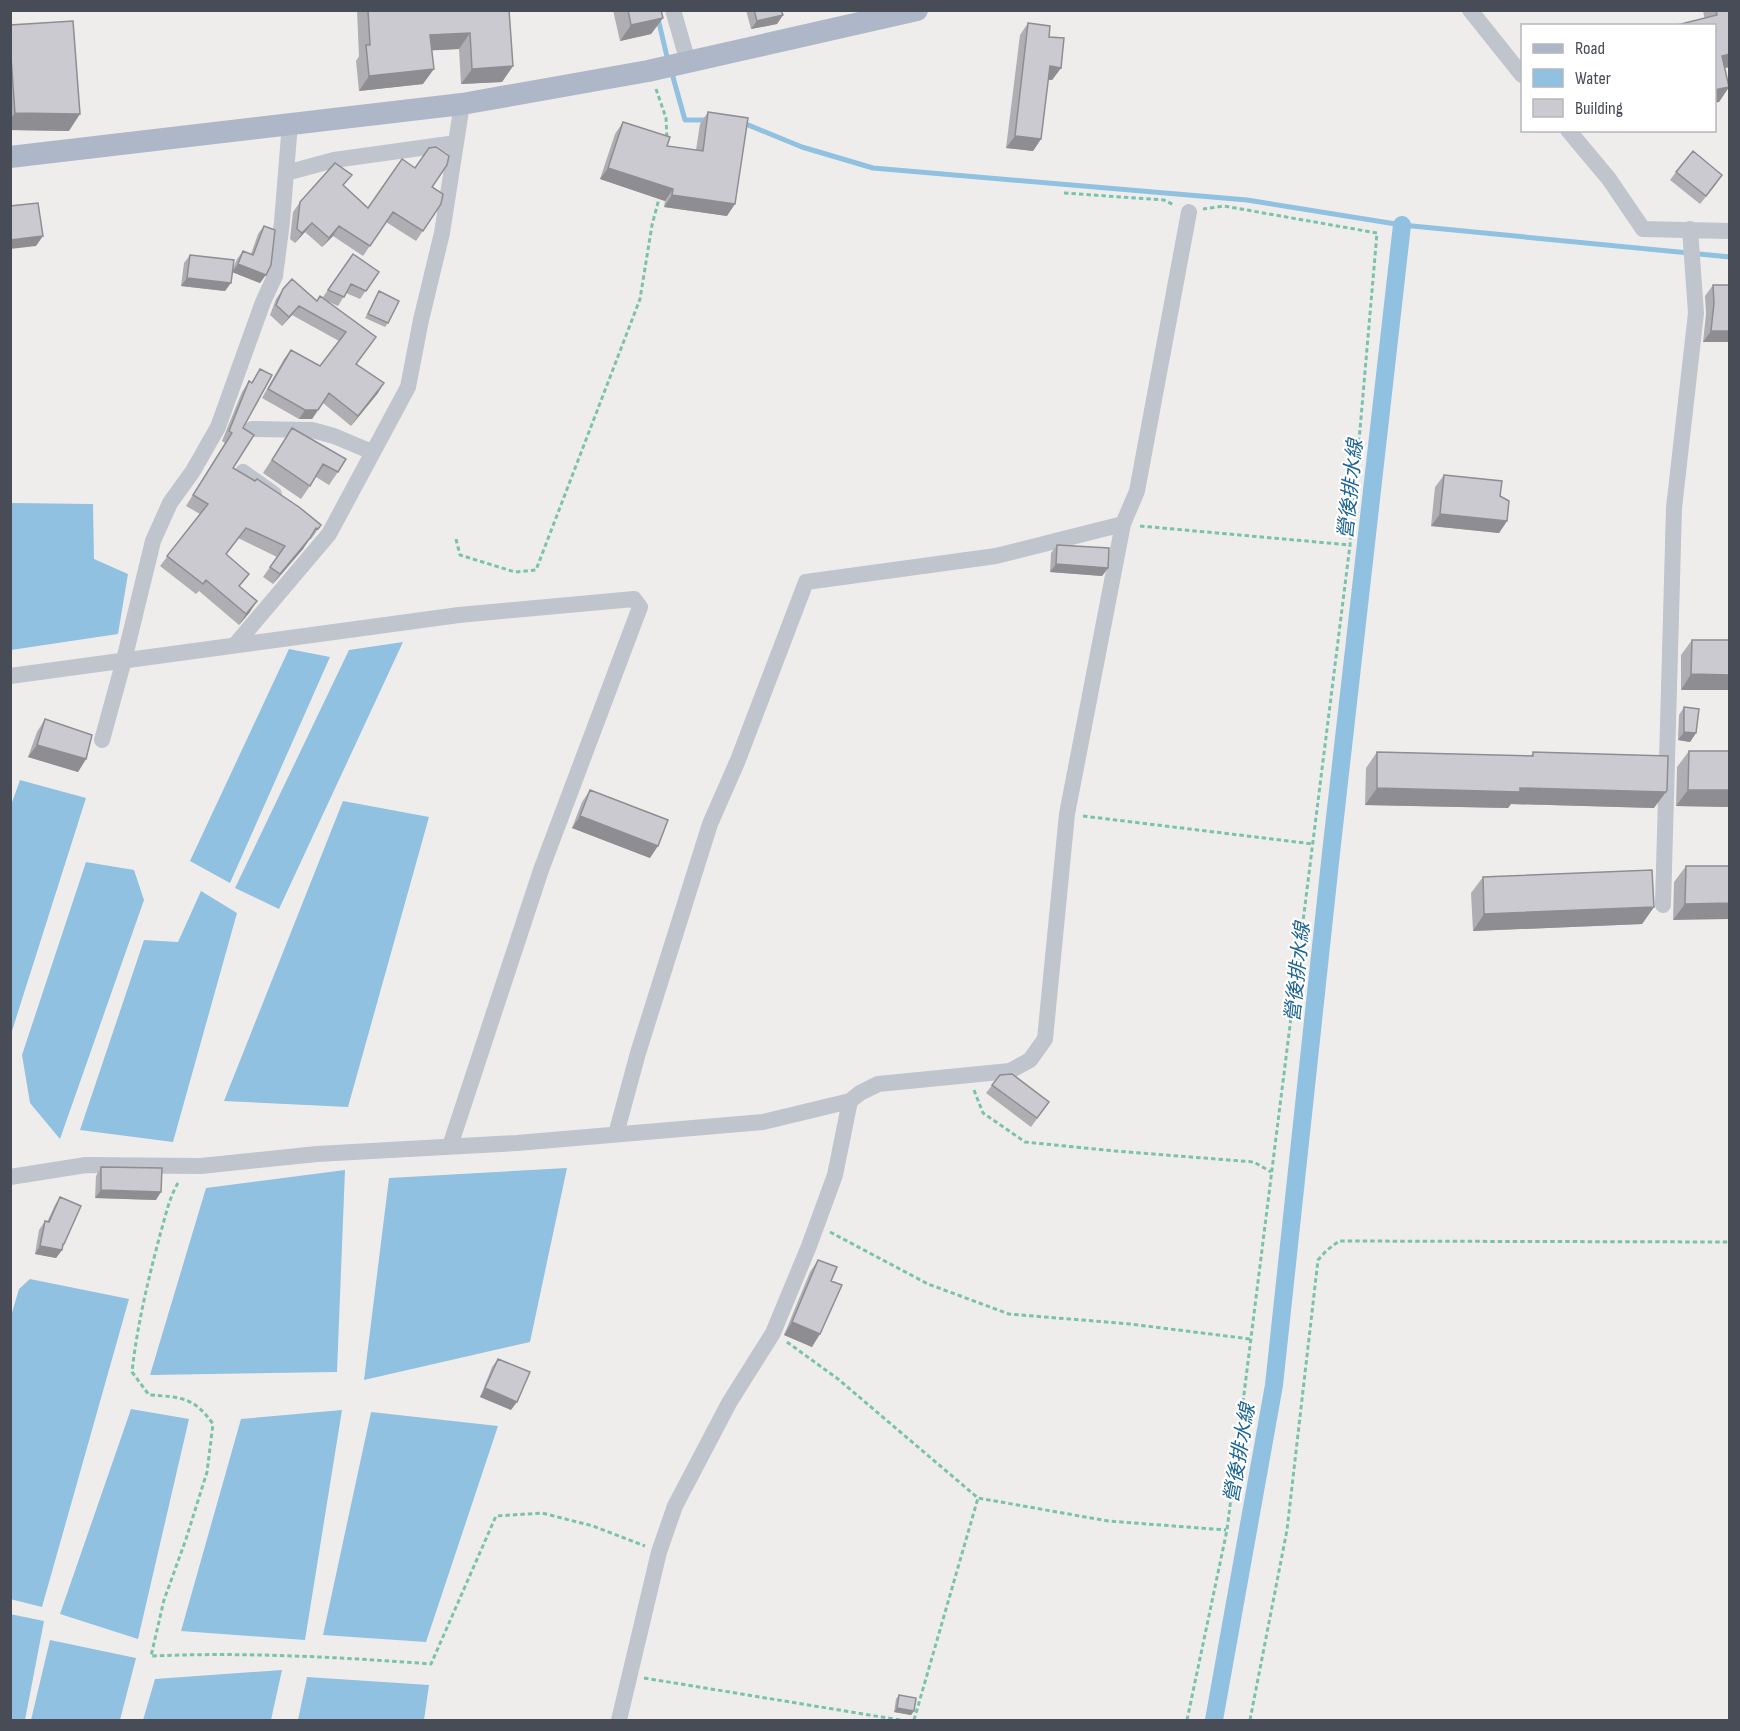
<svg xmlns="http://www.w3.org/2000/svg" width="1740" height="1731" font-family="'Sofia Sans Condensed','Noto Sans TC',sans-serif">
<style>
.water{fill:#90c1e1}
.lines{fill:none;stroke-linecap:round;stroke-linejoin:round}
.stream{stroke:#90c1e1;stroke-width:5}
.canal{stroke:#90c1e1;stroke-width:18}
.path{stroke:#7ac2ad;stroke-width:3;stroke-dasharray:4.5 3;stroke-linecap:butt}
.minor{stroke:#bfc4cd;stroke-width:16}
.major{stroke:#aeb7c8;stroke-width:22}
.wall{fill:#aeaeb3}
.shaded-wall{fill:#8d8d92}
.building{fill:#cacad0;stroke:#8d8d92;stroke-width:1.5}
.labels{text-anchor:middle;stroke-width:4.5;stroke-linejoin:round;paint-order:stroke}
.water-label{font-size:20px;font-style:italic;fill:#1c6495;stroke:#fff}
</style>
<rect width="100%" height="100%" fill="#efedec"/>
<!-- water -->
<path class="water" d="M11,503L93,504L94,559L128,574L118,634L11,650Z
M403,642L279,909L235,888L349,650Z
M289,649L330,657L230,883L190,861Z
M20,780L86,798L11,1034L10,808Z
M343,801L429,817L348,1107L224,1101Z
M86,862L134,870L144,900L60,1139L30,1103L22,1055Z
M201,891L237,913L173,1142L80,1130L144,940L178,942Z
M567,1168L530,1342L364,1380L389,1178Z
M345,1170L337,1372L150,1375L206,1188Z
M30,1279L129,1299L42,1607L10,1599L11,1316L19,1289Z
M131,1409L189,1419L138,1639L60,1614Z
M342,1410L305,1640L181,1631L241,1419Z
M371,1412L498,1426L426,1642L323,1635Z
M10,1614L44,1621L25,1720H11Z
M50,1640L136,1658L120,1720H31Z
M282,1670L271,1720H143L155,1679Z
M307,1677L429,1685L424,1720H298Z"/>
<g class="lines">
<!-- stream -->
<path class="stream" d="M656,10L668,61
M671,70L685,120H708
M741,122L802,147L873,168L1247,200L1402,225L1730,257"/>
<!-- canal -->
<path class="canal" d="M1214,1720L1274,1385L1331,853L1402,225"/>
<!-- path -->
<path class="path" d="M656,89L666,118L667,140
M1064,193L1164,200L1174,205
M1140,526L1350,545
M456,539L460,555L515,572L536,570L640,299L652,225L660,195
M1083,816L1313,844
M974,1090L983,1113L1025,1142L1115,1151L1254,1162L1271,1172
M178,1183C169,1198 165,1218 160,1235C148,1280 137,1326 132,1372L149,1395C181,1397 194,1397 213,1424L207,1472L186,1539L164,1600L151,1656C245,1652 338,1657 431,1664L496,1516L542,1513L593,1526L645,1546
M830,1232L928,1284L1009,1314L1130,1324L1250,1339
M787,1342L838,1379L978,1498L1108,1521L1226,1530
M644,1678L900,1720
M914,1720L978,1498
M1187,1720L1227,1530L1350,545L1377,233L1224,206L1203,209
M1250,1720L1287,1530L1318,1260L1326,1251L1339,1241L1730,1242"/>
<!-- minor -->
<path class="minor" d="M673,10L688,62
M1470,10L1522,75
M1568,130L1609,179L1643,229L1730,231
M286,173L334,160L456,143
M252,429L312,430L334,436L372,452
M243,472L274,494
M235,645L329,534L408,387L421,320L442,233L462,104
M10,676L459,615L634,599L640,607L541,870L450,1146
M102,740L124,660L153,541L170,503L193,471L218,427L263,302L275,276L282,222L290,123
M1663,905L1674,508L1696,313L1690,229
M616,1134L638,1053L710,824L738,760L806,582L996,556L1123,524
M10,1177L86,1165L201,1166L317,1154L517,1143L763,1122L850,1101
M619,1720L659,1552L675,1506L729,1403L773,1333L809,1246L835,1175L850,1101L860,1093L878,1084L1010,1071L1030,1060L1045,1039L1067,814L1123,524L1137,491L1189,212"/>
<!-- major -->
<path class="major" d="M10,157L462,104L648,71L917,10"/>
</g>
<!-- wall -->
<path class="wall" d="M357,10H509L513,66L502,82L461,84L459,49L432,50L423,84L359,91L356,61L359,56Z
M613,10H661L663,18L651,34L620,41Z
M746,10H781L783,15L777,24L751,29Z
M1703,10H1730V67L1724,68L1729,87L1719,102Z
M1028,23L1049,37L1061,68L1052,80H1048L1041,139L1033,151L1006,148L1020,35Z
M10,25L69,131L10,130Z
M708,112L727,216L664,207L665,201L600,179L615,134L623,122L667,146L696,150L700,124Z
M1676,172L1717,183L1700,204L1670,180Z
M344,186L368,208L432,187L441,204L416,241L386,222L363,256L333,236L322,247L305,232L295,243L290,239L293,212L300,202Z
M264,226L260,283L232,272L225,291L181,286L184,263L190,255L232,271L237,259L243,251L251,254L258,234Z
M353,254L379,272L360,299L346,293L338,306L327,301L370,346L356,364L378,393L351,426L323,403L312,419H299L262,398L284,359L291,350L320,366L339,341L292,315L282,326L270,315L276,299L283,289L317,301L320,296L323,297Z
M1713,285L1730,342H1703L1706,314L1705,296Z
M379,291L388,323L385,327L365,318Z
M260,369L243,428L233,468L321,525L314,535L311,539H310L303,549L273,584L263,577L277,557L238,538L226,554L250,612L239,625L199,591L196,594L160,566L200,514L186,506L225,443L222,441L242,392L249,381L251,383Z
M292,428L338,472L329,485L316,477L301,499L263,473Z
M1444,475L1500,496L1507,521L1499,533L1431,526L1435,487Z
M1057,545L1108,568L1102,576L1050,572L1051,553Z
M1692,640H1730L1681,690V655Z
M1684,707L1696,733L1690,742L1678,740L1679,715Z
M45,719L86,759L78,772L28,757L37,732Z
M1689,751H1730V807L1676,806L1677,767Z
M1377,752L1531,756L1533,752L1654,808L1511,804L1508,808L1365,805L1366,768Z
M590,790L650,858L572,828L582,802Z
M1686,866H1730L1673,920L1674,882Z
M1483,877L1654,907L1642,924L1473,931L1471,893Z
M1000,1075L1049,1102L1031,1127L986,1093Z
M101,1167L156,1200L95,1198L96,1176Z
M60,1197L64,1244L62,1250L56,1258L35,1254L39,1230L45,1221L47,1222L55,1205Z
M818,1260L831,1281L812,1347L784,1335L810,1272Z
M498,1359L511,1410L480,1397L492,1367Z
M899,1695L914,1711L911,1715L894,1712L896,1699Z"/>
<!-- shaded-wall -->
<path class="shaded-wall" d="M783,15L777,24L751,29L757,21Z
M663,18L651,34L620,41L631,25Z
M470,33L459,49L420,51L430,35Z
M1730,54V67L1714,70L1722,56Z
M513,66L502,82L461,84L472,69Z
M1050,66L1061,68L1052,80L1041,79Z
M434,69L423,84L359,91L369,76Z
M1729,87L1719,102L1714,103V90Z
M15,113L80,114L69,131L10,130V119Z
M1015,136L1041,139L1033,151L1006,148Z
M608,168L673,189L665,201L600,179Z
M672,195L735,204L727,216L664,207Z
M312,223L305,232L295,243L302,233Z
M339,226L333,236L322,247L329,238Z
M43,236L36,246L10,249V240Z
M238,264L266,275L260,283L232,272Z
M187,278L231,283L225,291L181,286Z
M299,306L292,315L282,326L289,317Z
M1711,331H1730V342H1703Z
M384,383L378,393L351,426L358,416Z
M305,410H318L312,419H299Z
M1440,514L1507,521L1499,533L1431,526Z
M310,538L303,549L273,584L280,574Z
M1056,564L1108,568L1102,576L1050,572Z
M257,601L250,612L239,625L246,614Z
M1691,674L1730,675V690H1681Z
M1684,732L1696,733L1690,742L1678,740Z
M37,745L86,759L78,772L28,757Z
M1377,788H1520L1666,792L1654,808L1511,804L1508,808L1365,805Z
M1688,790H1730V807L1676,806Z
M580,816L658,846L650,858L572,828Z
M1730,903V919L1673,920L1685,904Z
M1654,907L1642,924L1473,931L1484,914Z
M101,1190L161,1192L156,1200L95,1198Z
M63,1244H64L60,1250H62L56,1258L35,1254L40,1246Z
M792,1322L820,1334L812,1347L784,1335Z
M485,1388L517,1402L511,1410L480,1397Z
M897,1708L914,1711L911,1715L894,1712Z"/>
<!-- building -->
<path class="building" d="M368,10H509L513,66L472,69L470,33L430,35L434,69L369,76L366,45H370Z
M628,10H661L663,18L631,25Z
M754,10H781L783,15L757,21Z
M1716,10H1730V54L1722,56L1729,87L1714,90V26H1673L1717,15Z
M73,21L80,114L15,113L10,43V25Z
M1028,23L1050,26L1049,37L1064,38L1061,68L1050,66L1041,139L1015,136Z
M708,112L748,118L735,204L672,195L673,189L608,168L623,122L670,137L667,146L703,151Z
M436,147L449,156L447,165L432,187L443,194L441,204L423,231L393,212L370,246L339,226L329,238L312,223L302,233L297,229L300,202L335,163L352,175L343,185L368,208L402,159L415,168L429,148Z
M1693,151L1722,175L1706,196L1676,172Z
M38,203L43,236L10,240V206Z
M264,226L275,230L271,265L266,275L238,264L243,251L253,255Z
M353,254L379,272L366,291L351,284L344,297L328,290Z
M190,255L234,260L231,283L187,278Z
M292,279L317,301L320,296L376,337L356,364L384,383L358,416L329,393L318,410H305L268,389L291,350L320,366L346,332L299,306L289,317L276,305L283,289Z
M1713,285H1730V331H1711L1714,303Z
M379,291L399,301L388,323L368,314Z
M260,369L272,375L243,428L254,435L233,468L255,481L257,479L299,507L321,525L318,529L316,528L310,538L280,574L270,567L285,546L246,528L226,554L249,574L239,586L257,601L246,614L206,580L203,584L167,556L208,504L193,495L232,433L229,431L249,381L252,383Z
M292,428L346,459L338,472L323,464L310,486L272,460Z
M1444,475L1502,481L1500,496L1509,501L1507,521L1440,514Z
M1057,545L1109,548L1108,568L1056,564Z
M1692,640H1730V675L1691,674Z
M1684,707L1699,709L1696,733L1684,732Z
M45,719L92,735L86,759L37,745Z
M1689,751H1730V790H1688Z
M1377,752L1533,756V752L1668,756L1667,790L1666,792L1520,788V792L1377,788Z
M590,790L668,820L658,846L580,816Z
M1686,866H1730V903L1685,904Z
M1652,870L1654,907L1484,914L1483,877Z
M1012,1074L1049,1102L1037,1118L992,1085L1000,1075Z
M101,1167L162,1168L161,1192L101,1190Z
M60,1197L81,1206L64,1244H63L62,1250L40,1246L45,1221L49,1222Z
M818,1260L837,1267L831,1281L842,1285L820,1334L792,1322Z
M498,1359L530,1372L517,1402L485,1388Z
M899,1695L916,1698L914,1711L897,1708Z"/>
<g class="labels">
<!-- water labels -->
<g class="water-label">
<text transform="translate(1350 489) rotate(-84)" y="7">營後排水線</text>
<text transform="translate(1297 972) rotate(-84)" y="7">營後排水線</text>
<text transform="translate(1239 1453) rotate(-80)" y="7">營後排水線</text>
</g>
</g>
<!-- border -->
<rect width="1740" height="1731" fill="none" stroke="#474c57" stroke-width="24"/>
<!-- legend -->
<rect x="1521" y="24" width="195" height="108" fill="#ffffff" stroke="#b5b7bc" stroke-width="1.5"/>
<rect x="1533" y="44" width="30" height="9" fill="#aeb7c8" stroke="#b5b7bc" stroke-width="1.5"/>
<text x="1575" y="54" font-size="18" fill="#474c57">Road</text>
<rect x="1533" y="69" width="30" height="18" fill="#90c1e1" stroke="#b5b7bc" stroke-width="1.5"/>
<text x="1575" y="84" font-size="18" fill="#474c57">Water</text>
<rect x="1533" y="99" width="30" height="18" fill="#cacad0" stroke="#b5b7bc" stroke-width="1.5"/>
<text x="1575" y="114" font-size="18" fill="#474c57">Building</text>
</svg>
